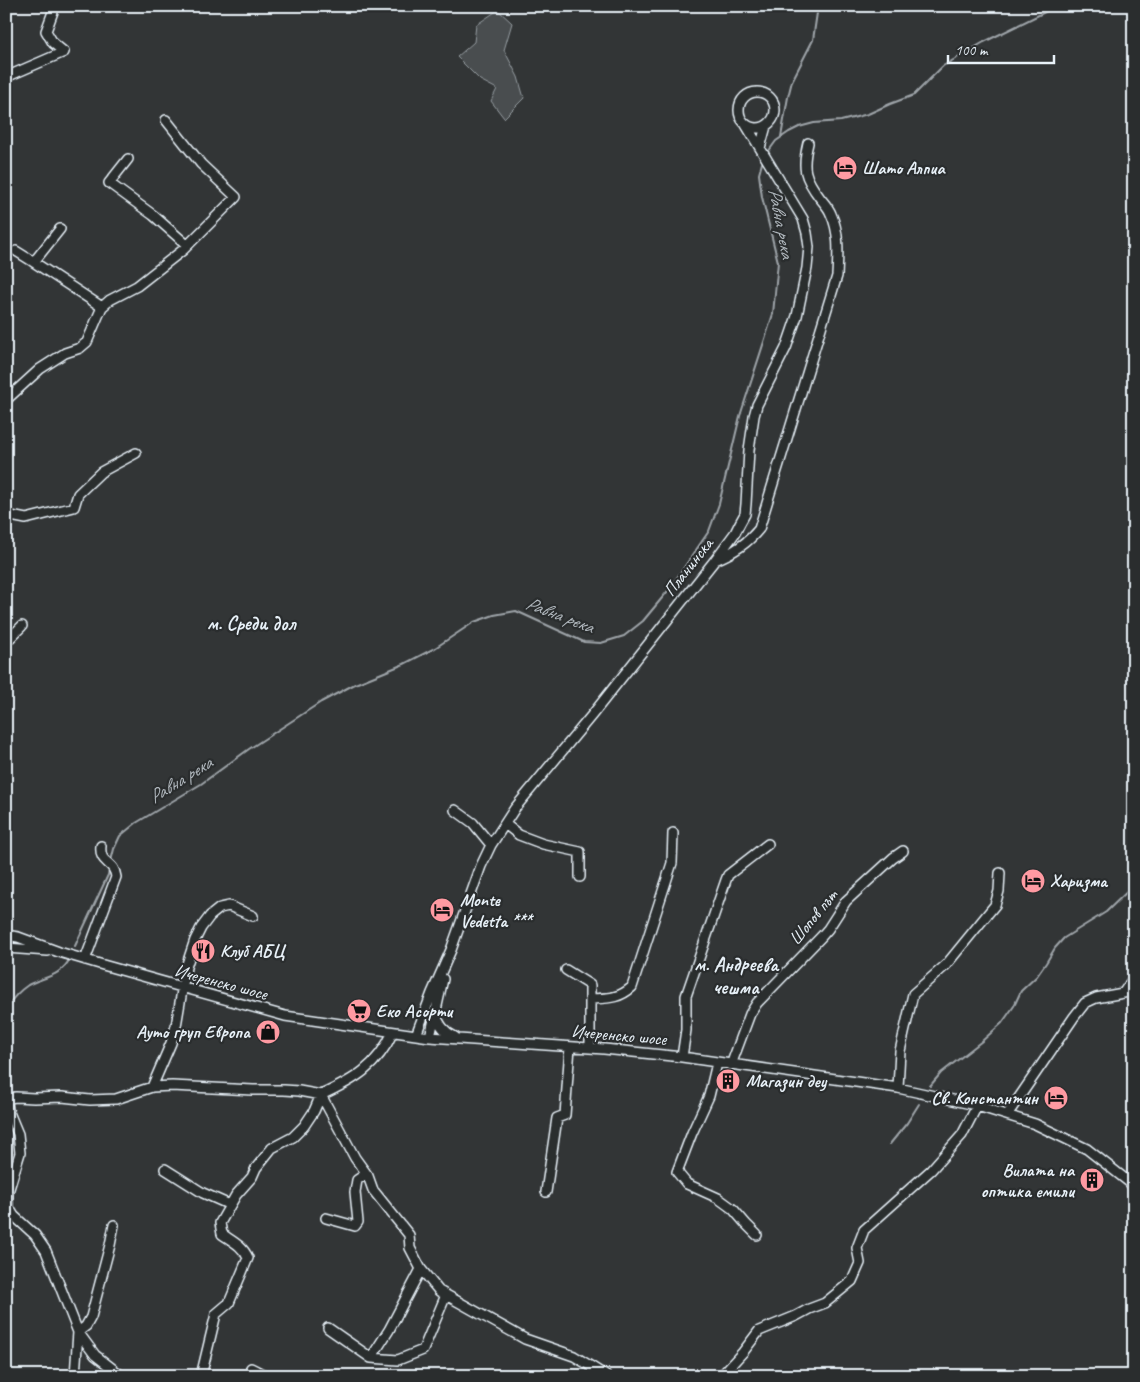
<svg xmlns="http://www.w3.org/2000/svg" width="1140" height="1382" font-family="Caveat,sans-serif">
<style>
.green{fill:#494d4f;stroke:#989fa4}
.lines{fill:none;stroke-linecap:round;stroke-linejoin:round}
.stream{stroke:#9fa5aa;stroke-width:2}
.minor-casing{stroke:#e8f1f8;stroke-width:12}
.minor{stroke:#2a2d2e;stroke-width:9}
.labels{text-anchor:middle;stroke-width:4.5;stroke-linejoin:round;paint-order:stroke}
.poi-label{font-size:18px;font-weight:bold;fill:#e8f1f8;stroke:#2a2d2e;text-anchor:start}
.street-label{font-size:18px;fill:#e8f1f8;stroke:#2a2d2e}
.water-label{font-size:19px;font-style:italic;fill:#b1b8be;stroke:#2a2d2e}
.quarter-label{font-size:20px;font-weight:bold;fill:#e8f1f8;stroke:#2a2d2e}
</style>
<rect width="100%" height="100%" fill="#323536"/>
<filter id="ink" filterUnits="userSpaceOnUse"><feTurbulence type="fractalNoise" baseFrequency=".02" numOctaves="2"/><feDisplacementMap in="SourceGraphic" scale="10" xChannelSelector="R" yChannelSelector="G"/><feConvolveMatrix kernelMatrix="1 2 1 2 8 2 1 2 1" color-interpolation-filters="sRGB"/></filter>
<g filter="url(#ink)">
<!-- green -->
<path class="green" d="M498,10L512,23L504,50L518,77L524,98L504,118L491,101L497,89L480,80L457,57L474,42L476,25Z"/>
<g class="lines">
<!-- stream -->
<path class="stream" d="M781,137L788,97L792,81L813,40L818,6
M768,152L776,141L789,132L799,127L814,123L841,121L868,114L890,104L914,95L943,66L984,42L1057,6
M111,861L114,849L120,836L136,823L201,784L249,749L321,702L355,684L404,664L435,648L474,622L494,615L516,611L584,642L601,643L624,636L643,621L667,592L709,531L719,504L740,416L773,314L778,262L762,197L759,174L762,163
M75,946L108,875L109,870
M6,1008C12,999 19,991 28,985C44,977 62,976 70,958
M930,1086L941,1073L982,1041L1002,1023L1014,1006L1021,991L1037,976L1046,963L1055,948L1064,938L1106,912L1134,885
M890,1144L907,1123L919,1104"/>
<defs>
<path id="minor" d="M6,77L64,52L53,43L46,31L54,9L52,6
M739 110a18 18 0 1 1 36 0a18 18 0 1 1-36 0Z
M760,148L766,126
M128,159L109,183L153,215L187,245
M16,251L32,261L102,307
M32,261L37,258L60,229
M6,400L40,369L65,353L80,348L87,342L102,307L110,300L137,286L183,250L236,197L201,164L166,120
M6,515L26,519L74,507L78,494L101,472L136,453
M715,560C733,553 747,544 759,529L837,276C838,255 840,233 831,214C829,208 824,203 820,198C804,177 802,168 808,143
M6,637L10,638L22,626
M455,810L473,823L491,845
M505,824L519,835L543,844L580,852V877
M6,935L18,937L59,952L103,965L285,1016L430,1037L604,1049L682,1057L898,1088L971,1104L1035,1124L1087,1149L1129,1182L1134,1188
M6,948L48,951
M85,960L116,877C114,860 99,865 101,846
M566,970L590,985V999
M1124,992L1134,977
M435,1014C440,1025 444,1032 455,1037
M393,1032C377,1067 354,1080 321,1095L355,1158L368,1176L373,1190L409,1235L410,1248L421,1269L439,1291L525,1339L574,1356L592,1367L593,1376
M416,1035L432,993L451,950L481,866L491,845L515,808L592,715L715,560L735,533L740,523L745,514L746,504L749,450L754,416L757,405L786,348L797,316L807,268L809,247L807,233L803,219L746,125
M430,1037L443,979
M590,1048V999C607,998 619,999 632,987L672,863L673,833
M682,1057L686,1030V996L726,880L728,875L768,844
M717,1063L709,1096L692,1133L677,1172L687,1184L718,1198L733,1209L746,1224L757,1235
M731,1065L750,1014L757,1003L821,937L828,929L846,901L893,858L903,851
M898,1088L900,1051L913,994L946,965L995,905L999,891L1000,873
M1007,1115L1074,1017L1085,1003L1096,998L1134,991
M165,1169L203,1193L230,1205
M546,1192L557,1118L565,1115L570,1047
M326,1218L355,1226L358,1222L355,1192L357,1180L366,1174
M328,1328L371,1358L389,1330L421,1269
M371,1358L398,1360L423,1350L446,1295
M592,1367L606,1376
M251,1368L267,1376
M75,1376L78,1332L86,1326L91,1317L110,1245L114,1225
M122,1376L95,1355L78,1332L46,1251L35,1235L14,1216L8,1206V1192L20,1153L18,1134L8,1110L7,1103L9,1098L16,1097L34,1098L62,1097L90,1100L116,1099L152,1087
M201,1376L216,1314L229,1303L248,1258C243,1246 232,1241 222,1234L220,1223L236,1195L252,1177L256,1168L272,1148L293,1137L304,1126L314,1111L321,1095L299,1091L284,1090H253L172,1086L152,1087L171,1043L176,1026L186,967L195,940L201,928L210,916L220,908L229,906L253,916
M721,1376L743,1352L759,1331L796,1316L809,1309L825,1303L852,1281L860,1263L857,1248L864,1230L931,1170L962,1135L977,1106"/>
</defs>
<!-- minor casing -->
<use href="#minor" class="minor-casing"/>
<!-- minor -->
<use href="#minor" class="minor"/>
</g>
</g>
<!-- icons -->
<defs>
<symbol id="hotel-disc" viewBox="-11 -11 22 22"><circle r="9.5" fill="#ff9aa2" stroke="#2a2d2e"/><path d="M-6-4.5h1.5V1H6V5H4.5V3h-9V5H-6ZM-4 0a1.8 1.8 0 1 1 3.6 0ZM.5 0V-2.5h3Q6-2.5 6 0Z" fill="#111"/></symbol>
<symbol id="restaurant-disc" viewBox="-11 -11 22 22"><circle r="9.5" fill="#ff9aa2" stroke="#2a2d2e"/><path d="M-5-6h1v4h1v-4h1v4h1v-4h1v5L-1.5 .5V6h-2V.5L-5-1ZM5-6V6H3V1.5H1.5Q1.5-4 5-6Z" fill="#111"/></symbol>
<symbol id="supermarket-disc" viewBox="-11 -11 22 22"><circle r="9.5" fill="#ff9aa2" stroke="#2a2d2e"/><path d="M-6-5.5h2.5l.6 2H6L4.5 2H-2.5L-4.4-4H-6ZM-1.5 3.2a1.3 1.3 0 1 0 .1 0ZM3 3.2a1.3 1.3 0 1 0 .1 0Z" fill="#111"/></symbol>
<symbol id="shop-disc" viewBox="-11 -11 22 22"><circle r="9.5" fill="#ff9aa2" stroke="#2a2d2e"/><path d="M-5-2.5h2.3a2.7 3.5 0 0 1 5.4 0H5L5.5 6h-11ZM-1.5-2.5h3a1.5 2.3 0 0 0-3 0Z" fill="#111"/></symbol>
<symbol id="building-disc" viewBox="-11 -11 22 22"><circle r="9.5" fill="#ff9aa2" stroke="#2a2d2e"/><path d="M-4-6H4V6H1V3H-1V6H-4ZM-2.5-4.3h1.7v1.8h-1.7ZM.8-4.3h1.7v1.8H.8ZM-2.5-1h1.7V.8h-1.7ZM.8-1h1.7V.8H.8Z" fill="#111"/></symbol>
</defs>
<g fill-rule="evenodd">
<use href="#hotel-disc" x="831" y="154" width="28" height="28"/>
<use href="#hotel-disc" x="1019" y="867" width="28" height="28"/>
<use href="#hotel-disc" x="428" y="896" width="28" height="28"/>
<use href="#restaurant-disc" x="189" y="937" width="28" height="28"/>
<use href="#supermarket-disc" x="345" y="997" width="28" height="28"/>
<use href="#shop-disc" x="254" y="1018" width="28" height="28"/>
<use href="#building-disc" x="714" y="1067" width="28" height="28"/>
<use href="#hotel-disc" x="1042" y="1084" width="28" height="28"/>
<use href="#building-disc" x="1078" y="1166" width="28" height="28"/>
</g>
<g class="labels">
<!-- poi labels -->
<g class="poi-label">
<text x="862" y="174">Шато Алпиа</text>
<text x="1050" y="887">Харизма</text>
<text x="460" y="906">Monte<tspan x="460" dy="21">Vedetta ***</tspan></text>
<text x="220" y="957">Клуб АБЦ</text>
<text x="376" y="1017">Еко Асорти</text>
<text x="250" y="1038" text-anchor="end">Ауто груп Европа</text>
<text x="746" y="1087">Магазин деу</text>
<text x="1038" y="1104" text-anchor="end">Св. Константин</text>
<text x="1074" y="1176" text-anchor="end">Вилата на<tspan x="1074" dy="21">оптика емили</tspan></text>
</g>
<!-- street labels -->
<g class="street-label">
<text transform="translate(688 567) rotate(-52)" y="6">Планинска</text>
<text transform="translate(813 917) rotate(-51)" y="6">Шопов път</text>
<text transform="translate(221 982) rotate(15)" y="6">Ичеренско шосе</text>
<text transform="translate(619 1035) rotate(5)" y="6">Ичеренско шосе</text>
</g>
<!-- water labels -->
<g class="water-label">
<text transform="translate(782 223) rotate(79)" y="7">Равна река</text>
<text transform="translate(560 614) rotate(21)" y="7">Равна река</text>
<text transform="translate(180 779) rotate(-32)" y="7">Равна река</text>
</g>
<!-- quarter labels -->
<g class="quarter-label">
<text x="251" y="630">м. Среди дол</text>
<text x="736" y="971">м. Андреева<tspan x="736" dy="23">чешма</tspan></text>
</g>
</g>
<!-- margin -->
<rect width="1140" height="1382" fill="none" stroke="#2a2d2e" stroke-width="25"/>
<rect x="12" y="12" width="1115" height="1357" fill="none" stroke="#e8f1f8" stroke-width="2" filter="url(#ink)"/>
<!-- scale -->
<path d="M948 55v8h106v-8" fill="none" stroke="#e8f1f8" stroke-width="2.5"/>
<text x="955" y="55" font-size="15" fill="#e8f1f8" stroke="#2a2d2e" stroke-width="4" paint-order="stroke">100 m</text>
</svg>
